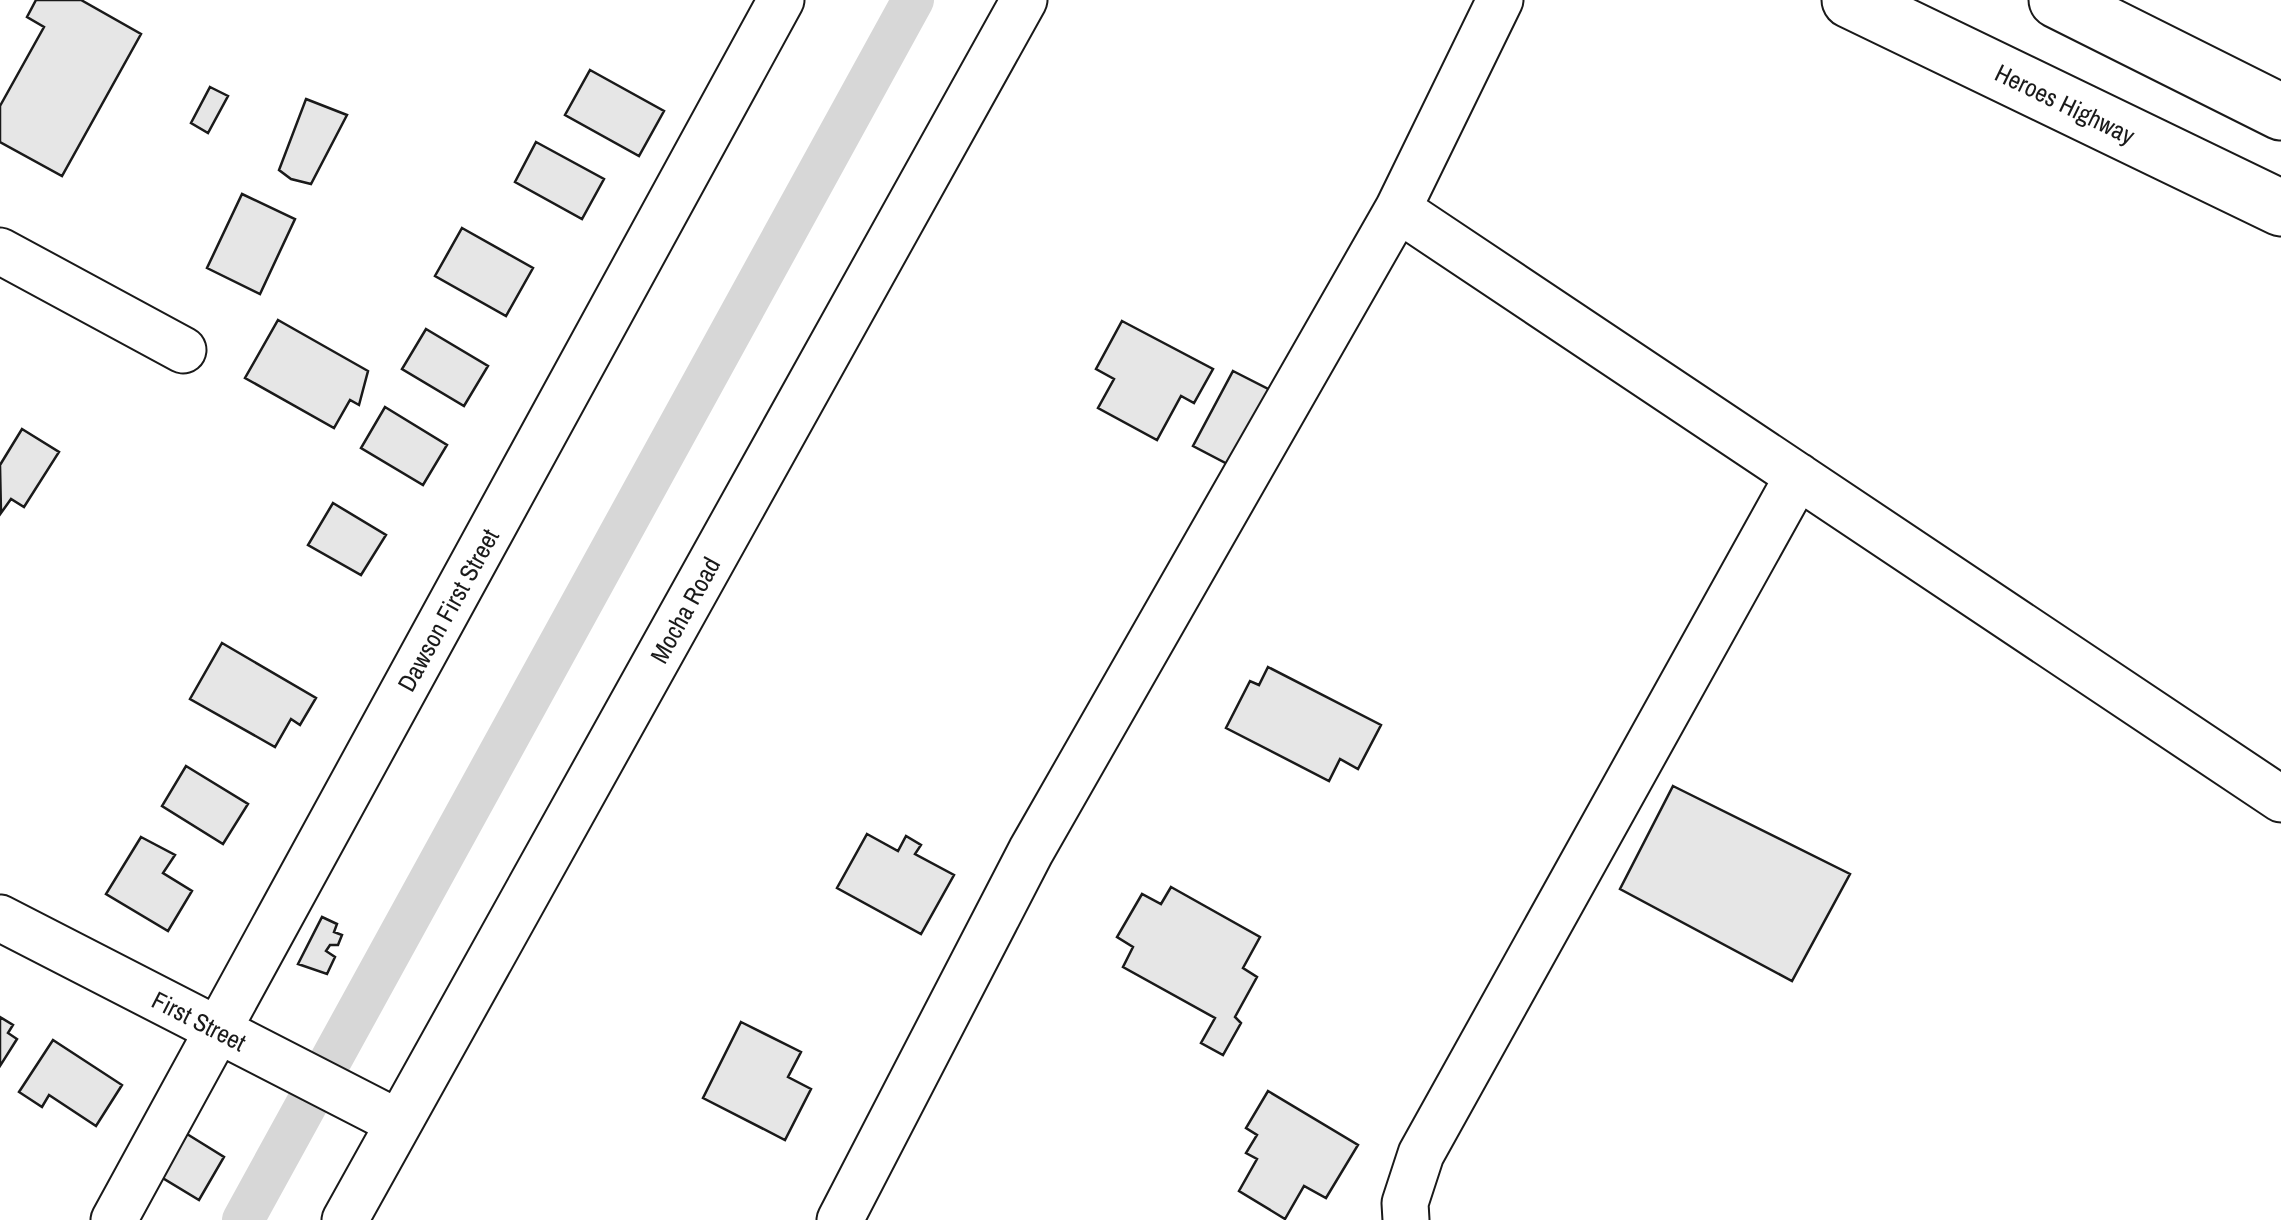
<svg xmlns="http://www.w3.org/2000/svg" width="2281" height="1220" font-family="'Archivo Narrow',sans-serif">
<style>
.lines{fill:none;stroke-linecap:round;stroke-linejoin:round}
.canal{stroke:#d7d7d7;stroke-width:42}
.building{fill:#e6e6e6;stroke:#1a1a1a;stroke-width:2.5}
.minor-casing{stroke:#1a1a1a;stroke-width:49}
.major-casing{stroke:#1a1a1a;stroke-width:59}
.minor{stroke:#fff;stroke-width:45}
.major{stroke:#fff;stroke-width:55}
.labels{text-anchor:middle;stroke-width:8;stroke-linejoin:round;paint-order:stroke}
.street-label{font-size:25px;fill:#1a1a1a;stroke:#fff}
</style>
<rect width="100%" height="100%" fill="#fff"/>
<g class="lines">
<!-- canal -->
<path class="canal" d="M243,1220L913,0"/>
</g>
<!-- building -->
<path class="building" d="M36,0H81L141,34L62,176L0,142V106L44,27L27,17Z
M590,70L664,111L639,156L565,115Z
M210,87L228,96L208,133L191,123Z
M306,99L347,115L311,184L291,179L279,170Z
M536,142L604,179L582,219L515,182Z
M242,194L295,219L260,294L207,268Z
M462,228L533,268L506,316L435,276Z
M278,320L368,371L359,405L350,400L334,428L245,378Z
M1122,321L1213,369L1194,403L1181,396L1157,440L1098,408L1114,379L1096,369Z
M426,329L488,366L464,406L402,369Z
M1233,371L1278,394L1239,470L1193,446Z
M385,407L447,445L423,485L361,448Z
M22,429L59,452L24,507L11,499L1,513L0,465Z
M333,503L386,535L361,575L308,545Z
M222,643L316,698L300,725L291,719L275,747L190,699Z
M1268,667L1381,725L1358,769L1340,759L1329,781L1226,728L1250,681L1259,685Z
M186,766L248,804L223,844L162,806Z
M1673,786L1850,874L1792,981L1620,889Z
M867,834L898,851L906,836L921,845L915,854L954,875L921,934L837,888Z
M141,837L175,855L163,873L192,891L168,931L106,894Z
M1171,887L1260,937L1243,968L1257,977L1235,1017L1241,1023L1223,1055L1201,1043L1215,1018L1123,967L1133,947L1117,937L1142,894L1161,904Z
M322,917L337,924L334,932L342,935L338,945H330L326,951L335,957L327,974L298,964Z
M0,1017L13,1025L8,1033L17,1039L0,1066Z
M741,1022L801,1052L788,1077L811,1089L785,1140L703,1098Z
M53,1040L122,1085L96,1126L49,1095L42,1107L19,1092Z
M1268,1091L1358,1145L1326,1198L1304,1186L1285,1219L1239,1191L1257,1159L1246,1153L1257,1135L1246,1128Z
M187,1134L224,1157L199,1200L161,1177Z"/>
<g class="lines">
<defs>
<path id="minor" d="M1398,209L2281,799
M0,251L183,350
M0,918L399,1123
M114,1220L781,0
M345,1220L1024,0
M840,1220L1031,851L1398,209L1500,0
M1406,1220L1405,1203L1421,1154L1798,476"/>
<path id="major" d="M1850,0L2281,208
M2057,0L2281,112"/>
</defs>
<!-- minor casing -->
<use href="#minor" class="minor-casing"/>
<!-- major casing -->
<use href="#major" class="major-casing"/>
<!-- minor -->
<use href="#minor" class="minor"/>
<!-- major -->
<use href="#major" class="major"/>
</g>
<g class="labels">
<!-- street labels -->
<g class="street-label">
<text transform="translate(2065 104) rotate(26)" y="9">Heroes Highway</text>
<text transform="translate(448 610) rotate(-61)" y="9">Dawson First Street</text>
<text transform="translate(685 610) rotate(-61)" y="9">Mocha Road</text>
<text transform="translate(199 1021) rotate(27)" y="9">First Street</text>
</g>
</g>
</svg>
